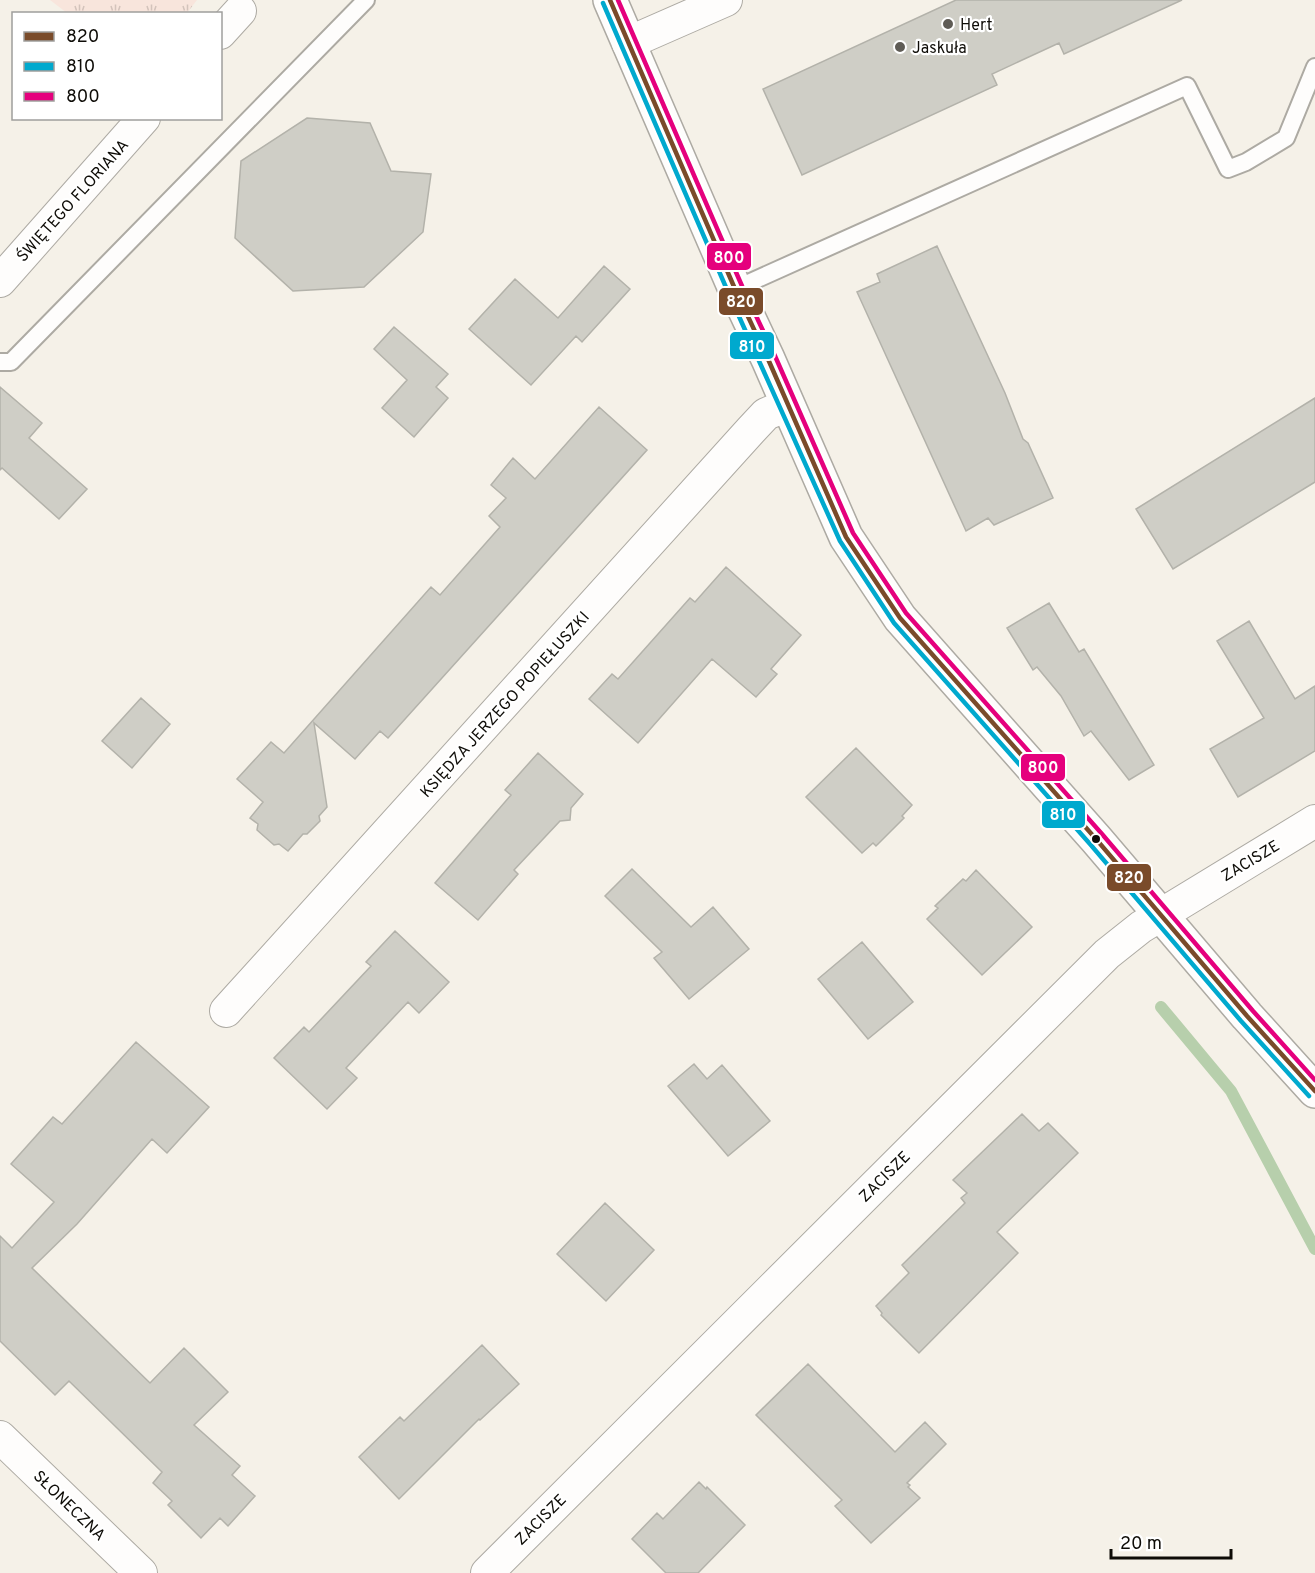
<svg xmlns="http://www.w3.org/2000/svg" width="1315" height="1573" font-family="Overpass,sans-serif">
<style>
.grass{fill:url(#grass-tufts)}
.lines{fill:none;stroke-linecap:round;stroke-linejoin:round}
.stream{stroke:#b7cfac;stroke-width:12}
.building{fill:#cfcec6;stroke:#b3b2aa;stroke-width:1.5}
.lane-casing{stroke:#adaaa3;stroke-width:20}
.street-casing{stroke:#adaaa3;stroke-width:34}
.secondary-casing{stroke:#adaaa3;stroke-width:36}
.lane{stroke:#fefdfc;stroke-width:16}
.street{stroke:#fefdfc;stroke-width:32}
.secondary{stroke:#fefdfc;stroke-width:33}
.bus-1-casing{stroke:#fff;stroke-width:9}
.bus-2-casing{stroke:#fff;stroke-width:9}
.bus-3-casing{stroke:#fff;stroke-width:9}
.bus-1{stroke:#7a4b2a;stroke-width:4.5}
.bus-2{stroke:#00a9ce;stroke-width:4.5}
.bus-3{stroke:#e5007d;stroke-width:4.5}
.poi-dot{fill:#5f5c56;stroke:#fff;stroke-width:2}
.bus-dot{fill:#0e0c07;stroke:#fff;stroke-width:2}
.labels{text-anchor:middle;stroke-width:4.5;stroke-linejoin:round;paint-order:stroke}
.poi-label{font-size:16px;fill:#0e0c07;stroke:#fff;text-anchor:start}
.street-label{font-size:16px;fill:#0e0c07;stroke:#fff}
.line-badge{stroke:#fff;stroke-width:2}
.badge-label{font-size:16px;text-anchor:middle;font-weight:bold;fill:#fff}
</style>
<defs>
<pattern id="grass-tufts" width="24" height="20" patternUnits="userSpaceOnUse" patternTransform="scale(1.5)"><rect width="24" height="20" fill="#f8e5dc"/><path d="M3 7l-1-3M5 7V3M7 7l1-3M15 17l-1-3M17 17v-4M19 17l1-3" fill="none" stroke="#d3c3bb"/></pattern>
</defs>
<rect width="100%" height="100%" fill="#f5f1e8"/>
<!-- grass -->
<path class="grass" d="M50,0H197L187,13H67Z"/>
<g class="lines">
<!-- stream -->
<path class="stream" d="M1161,1007L1231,1091L1315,1249"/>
</g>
<!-- building -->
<path class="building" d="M956,0H1182L1064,54L1059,43L992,74L997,85L802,175L763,89Z
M307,118L370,123L391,171L431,174L423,232L364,287L293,291L235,238L241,161Z
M937,246L1005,393L1023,439L1028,443L1053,498L994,525L988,518L966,531L857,292L880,282L877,274Z
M604,266L630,289L582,342L576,336L531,385L469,329L515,279L558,318Z
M394,327L448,374L436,387L448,398L414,437L382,408L407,380L374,349Z
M0,387L42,423L29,438L87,489L59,519L2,468L0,470Z
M1315,398V482L1173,569L1136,509Z
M599,407L647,450L388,738L380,731L355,759L314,723L327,807L319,816L320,821L307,834H303L288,851L279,844L274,845L257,830L258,824L250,818L263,802L237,779L271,742L284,753L431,587L440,595L500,527L489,516L506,498L491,485L513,458L535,479Z
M726,567L801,635L771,669L777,674L756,697L712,659L638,743L589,699L612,674L618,679L690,598L695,602Z
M1049,603L1079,652L1084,649L1154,765L1129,780L1091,731L1084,736L1061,696L1037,667L1033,670L1007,628Z
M1249,621L1295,699L1315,686V751L1238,797L1210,749L1264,718L1217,641Z
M141,698L170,724L132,768L102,741Z
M856,748L912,805L902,816L904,818L876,846L873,843L862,853L806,797Z
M538,753L583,794L571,808L570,820L560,821L514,870L518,874L478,920L435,883L511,795L505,790Z
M632,869L691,927L713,907L749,949L689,999L654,958L662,952L605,896Z
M976,870L1032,927L982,975L927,919L938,908L935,906L963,879L966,881Z
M395,931L449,982L419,1013L408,1002L346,1068L357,1078L327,1109L274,1058L304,1027L309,1032L371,966L366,962Z
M862,942L913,1002L868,1039L818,979Z
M136,1042L209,1107L167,1153L152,1139L77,1224L32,1268L150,1383L184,1348L228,1392L194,1425L240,1466L232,1475L255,1496L228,1526L220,1518L201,1538L168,1505L172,1501L153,1483L162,1472L69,1381L55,1395L0,1341V1236L12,1248L54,1202L11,1164L53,1117L62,1124Z
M694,1064L707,1079L722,1065L770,1121L728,1156L668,1086Z
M1022,1114L1039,1131L1048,1123L1078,1153L997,1232L1018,1253L919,1353L881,1315L882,1313L876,1306L909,1273L902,1265L965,1203L961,1198L967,1193L953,1180Z
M605,1203L654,1250L606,1301L557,1254Z
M482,1345L519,1384L480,1420L479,1419L399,1499L359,1457L400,1417L404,1421Z
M808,1364L895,1452L925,1422L946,1444L907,1483L910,1485L908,1487L920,1498L871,1543L835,1506L842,1500L756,1415Z
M699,1482L706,1489L707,1487L745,1525L698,1573H666L632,1539L657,1513L663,1519Z"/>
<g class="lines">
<defs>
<path id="lane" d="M735,289L1187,86L1228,169L1246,162L1286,138L1315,67
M0,362H11L366,0"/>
<path id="street" d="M220,33L240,11
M628,43L726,0
M0,281L144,118
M226,1011L751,430L766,414L788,405
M0,1437L141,1573
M487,1573L1107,954L1141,927L1315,821"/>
<path id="secondary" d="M610,0L735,289L768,359L846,537L900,618L1096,839L1247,1016L1315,1091"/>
</defs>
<!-- lane casing -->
<use href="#lane" class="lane-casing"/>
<!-- street casing -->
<use href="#street" class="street-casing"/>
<!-- secondary casing -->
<use href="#secondary" class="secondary-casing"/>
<!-- lane -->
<use href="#lane" class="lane"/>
<!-- street -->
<use href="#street" class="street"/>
<!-- secondary -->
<use href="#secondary" class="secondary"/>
<defs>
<path id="bus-1" d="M610,0L735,289L768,359L846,537L900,618L1096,839L1247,1016L1315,1091"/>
<path id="bus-2" d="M603,3L728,292L840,541L894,623L1090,844L1241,1021L1309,1096"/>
<path id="bus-3" d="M618,0L742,286L775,356L853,533L906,613L1102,834L1253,1011L1315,1080"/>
</defs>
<!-- bus-1 casing -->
<use href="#bus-1" class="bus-1-casing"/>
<!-- bus-2 casing -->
<use href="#bus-2" class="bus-2-casing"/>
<!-- bus-3 casing -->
<use href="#bus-3" class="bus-3-casing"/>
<!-- bus-1 -->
<use href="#bus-1" class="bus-1"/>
<!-- bus-2 -->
<use href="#bus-2" class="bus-2"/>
<!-- bus-3 -->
<use href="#bus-3" class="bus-3"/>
</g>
<!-- markers -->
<g class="poi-dot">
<circle cx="948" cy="24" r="6"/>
<circle cx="900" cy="47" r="6"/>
</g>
<circle class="bus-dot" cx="1096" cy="839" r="5"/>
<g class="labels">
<!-- poi labels -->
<g class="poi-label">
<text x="960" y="30">Hert</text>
<text x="912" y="53">Jaskuła</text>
</g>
<!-- street labels -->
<g class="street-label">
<text transform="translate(72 200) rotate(-48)" y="6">ŚWIĘTEGO FLORIANA</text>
<text transform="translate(504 704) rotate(-48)" y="6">KSIĘDZA JERZEGO POPIEŁUSZKI</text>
<text transform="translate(1250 860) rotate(-31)" y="6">ZACISZE</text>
<text transform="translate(884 1176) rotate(-45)" y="6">ZACISZE</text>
<text transform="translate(70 1505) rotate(44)" y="6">SŁONECZNA</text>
<text transform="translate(540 1519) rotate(-45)" y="6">ZACISZE</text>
</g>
</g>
<g class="line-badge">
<rect x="706" y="242" width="46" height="29" rx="6" fill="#e5007d"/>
<rect x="718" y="287" width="46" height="29" rx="6" fill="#7a4b2a"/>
<rect x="729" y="331" width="46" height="29" rx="6" fill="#00a9ce"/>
<rect x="1020" y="753" width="46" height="29" rx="6" fill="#e5007d"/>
<rect x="1041" y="800" width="45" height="29" rx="6" fill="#00a9ce"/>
<rect x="1106" y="863" width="46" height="29" rx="6" fill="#7a4b2a"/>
</g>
<g class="badge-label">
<text x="729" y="263">800</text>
<text x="741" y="307">820</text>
<text x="752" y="352">810</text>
<text x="1043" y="773">800</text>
<text x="1063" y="820">810</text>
<text x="1129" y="883">820</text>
</g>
<!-- legend -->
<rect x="12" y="12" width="210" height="108" fill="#ffffff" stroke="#9f9e9c" stroke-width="1.5"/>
<rect x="24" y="32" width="30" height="9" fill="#7a4b2a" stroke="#9f9e9c" stroke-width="1.5"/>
<text x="66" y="42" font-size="18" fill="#0e0c07">820</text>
<rect x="24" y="62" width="30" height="9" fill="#00a9ce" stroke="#9f9e9c" stroke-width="1.5"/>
<text x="66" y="72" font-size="18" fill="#0e0c07">810</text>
<rect x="24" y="92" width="30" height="9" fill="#e5007d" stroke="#9f9e9c" stroke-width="1.5"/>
<text x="66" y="102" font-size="18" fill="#0e0c07">800</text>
<!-- scale -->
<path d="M1111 1549v9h120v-9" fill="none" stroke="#0e0c07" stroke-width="3"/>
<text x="1120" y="1549" font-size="18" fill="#0e0c07" stroke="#ffffff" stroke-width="4.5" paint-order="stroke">20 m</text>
</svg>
